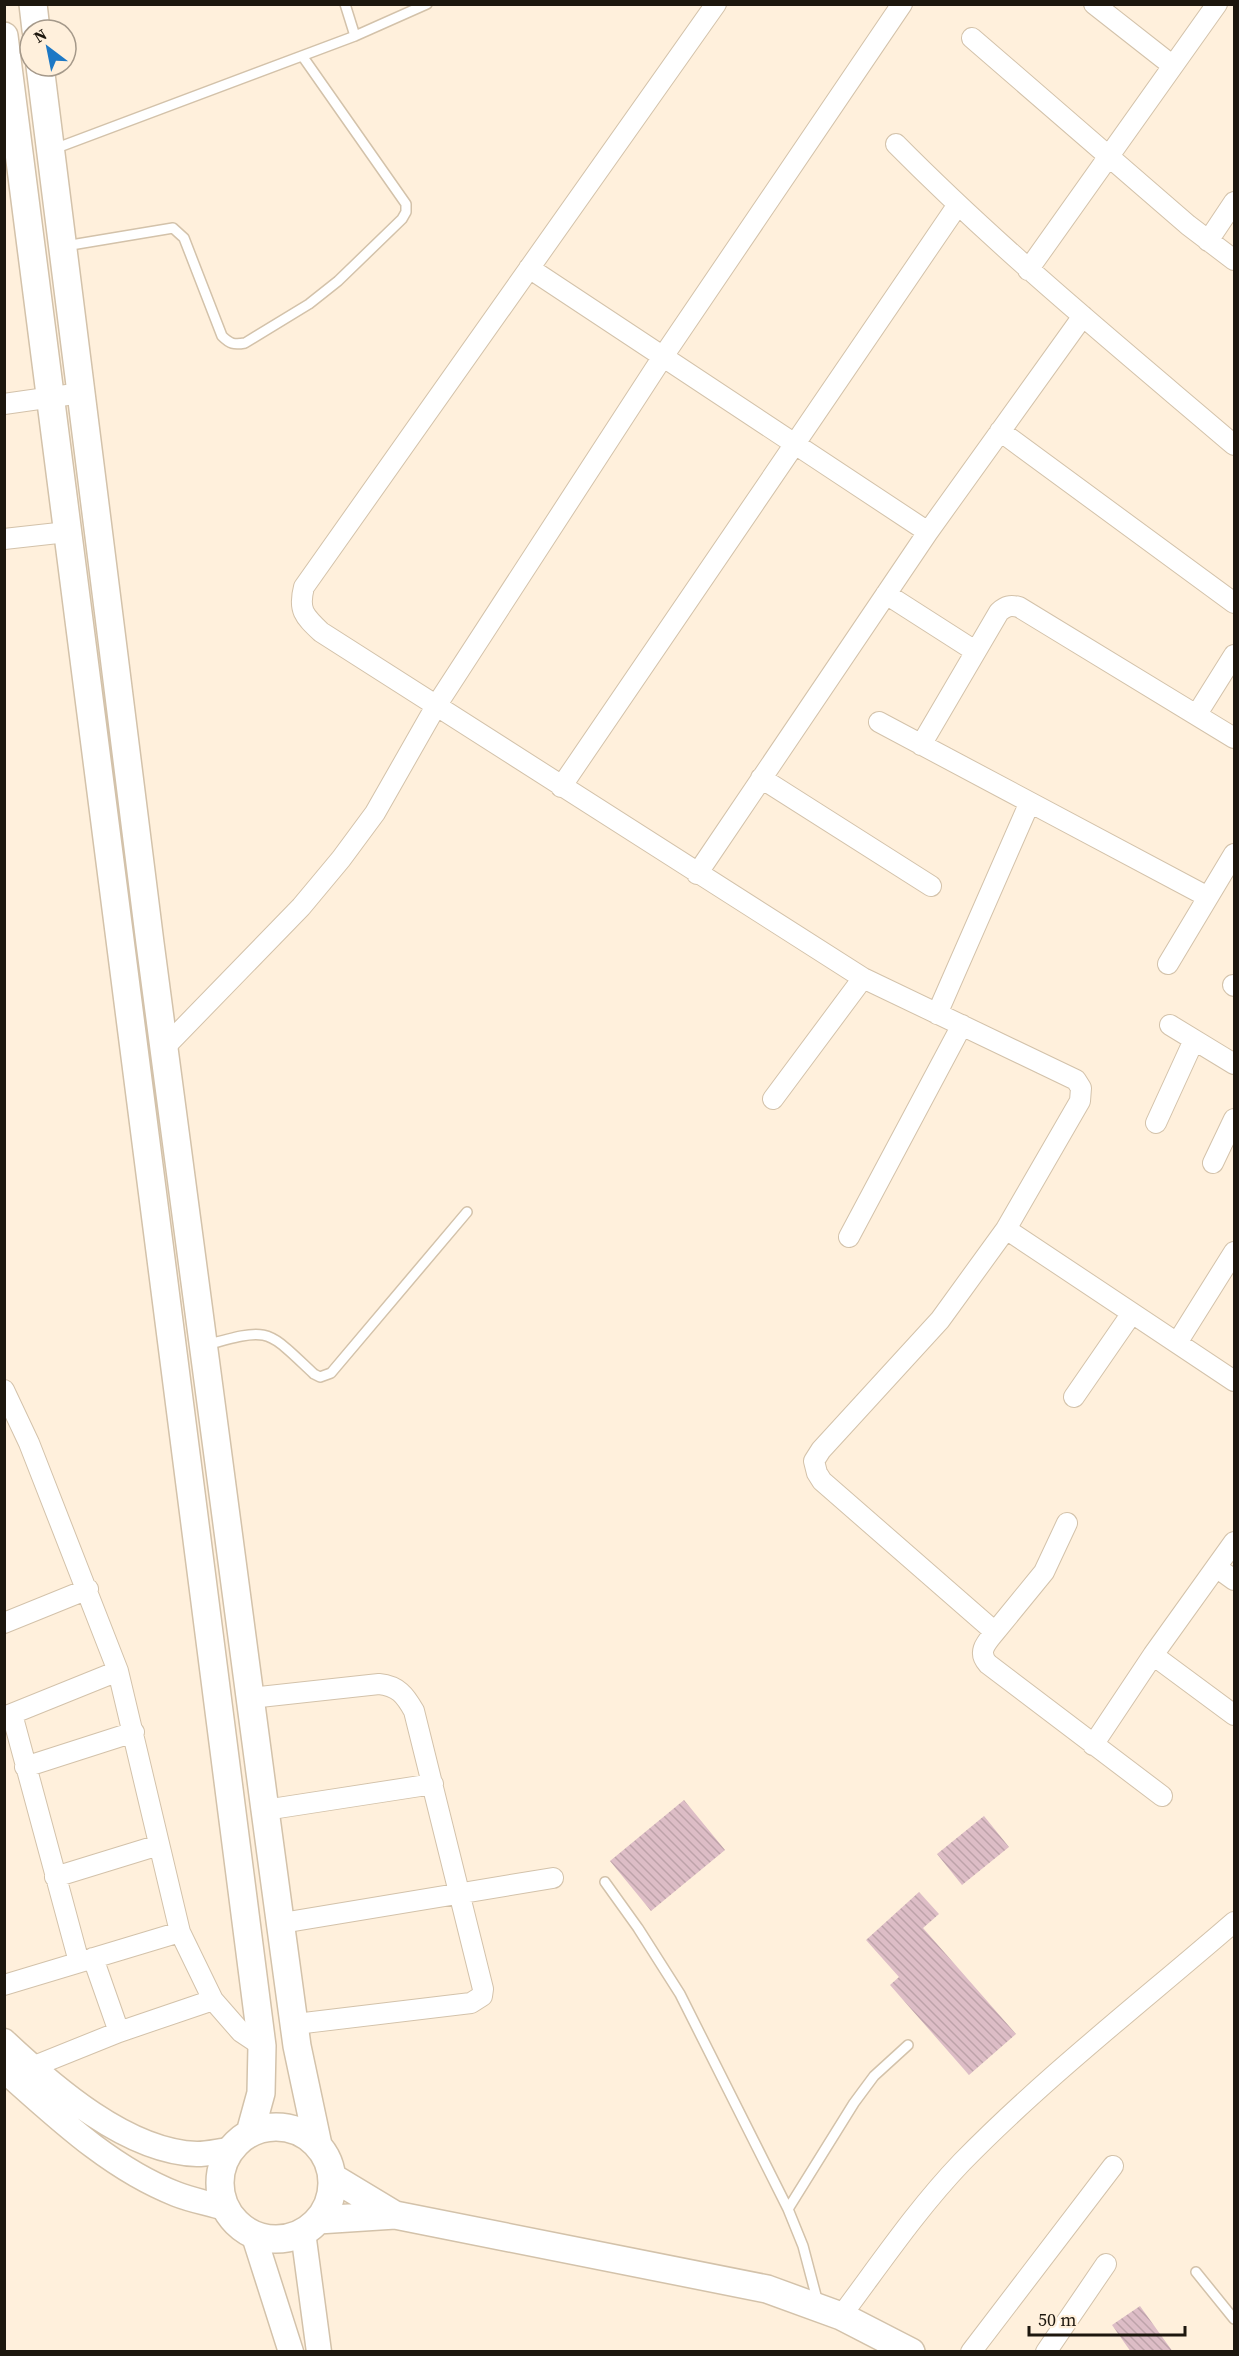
<svg xmlns="http://www.w3.org/2000/svg" width="1239" height="2356" font-family="'Source Serif 4',serif">
<style>
.building{fill:url(#building-back-hatch)}
.lines{fill:none;stroke-linecap:round;stroke-linejoin:round}
.service-casing{stroke:#d3c2aa;stroke-width:12}
.minor-casing{stroke:#d3c2aa;stroke-width:22}
.tertiary-casing{stroke:#d3c2aa;stroke-width:27}
.secondary-casing{stroke:#d3c2aa;stroke-width:30}
.service{stroke:#fff;stroke-width:9}
.minor{stroke:#fff;stroke-width:20}
.tertiary{stroke:#fff;stroke-width:24}
.secondary{stroke:#fff;stroke-width:27}
</style>
<defs>
<pattern id="building-back-hatch" width="6" height="6" patternUnits="userSpaceOnUse" patternTransform="scale(1.5)"><rect width="6" height="6" fill="#ddbdc6"/><path d="M-1 5l2 2M0 0l6 6M5-1l2 2" fill="none" stroke="#bda2a9"/></pattern>
</defs>
<rect width="100%" height="100%" fill="#fff0dc"/>
<!-- building -->
<path class="building" d="M684,1800L725,1850L651,1911L610,1861Z
M984,1816L1009,1847L962,1885L937,1854Z
M919,1892L939,1914L923,1928L1016,2034L969,2075L890,1985L899,1977L866,1940Z
M1140,2306L1173,2352H1131L1112,2325Z"/>
<g class="lines">
<defs>
<path id="service" d="M355,36L427,4
M54,149L355,36L345,4
M65,246L173,228L184,238L222,336C230,344 234,345 245,343L309,304L338,281L402,219L406,212V204L303,57
M206,1345C271,1327 266,1329 314,1374L320,1377L331,1373L467,1212
M605,1882L638,1928L680,1994L788,2209L803,2246L818,2303
M788,2209L854,2103L874,2076L908,2045
M1196,2272L1234,2319"/>
<path id="minor" d="M716,4L304,587C298,610 304,616 321,632L863,978L1076,1080L1081,1088L1080,1101L1006,1229L1234,1381
M1094,4L1173,66
M972,38L1188,225L1234,260
M896,144C1003,252 1118,346 1234,445
M1208,241L1234,202
M529,268L928,532
M1028,270L1217,4
M4,404L81,393
M1000,431L1234,603
M4,539L67,532
M886,594L975,651
M1197,714L1234,655
M879,722L1208,897
M921,745L999,612C1006,606 1010,605 1019,607L1234,738
M761,778L931,886
M561,787L957,206
M697,874L928,532L1083,316
M1168,964L1234,854
M1233,985L1234,986
M937,1014L1029,804
M1170,1025L1234,1064
M164,1048L301,907L341,859L375,813L436,706L662,358L902,4
M773,1099L863,978
M1156,1123L1194,1040
M1213,1163L1234,1119
M1006,1229L940,1320L821,1450L814,1461L817,1473L822,1481L995,1632C986,1643 977,1652 988,1664L1162,1796
M849,1237L962,1025
M1177,1343L1234,1252
M4,1390L29,1443L118,1671L180,1932L213,2000L241,2032L262,2046
M1074,1397L1132,1313
M1216,1567L1234,1580
M4,1623L88,1589
M995,1632L1044,1572L1067,1523
M1153,1655L1234,1715
M251,1698L379,1684C398,1686 405,1695 414,1711L483,1989L482,1996L471,2003L296,2024
M12,1714L79,1962
M4,1717L118,1671
M1093,1745L1153,1655L1234,1542
M25,1767L134,1732
M265,1810L433,1784
M55,1877L159,1845
M282,1923L553,1878
M93,1958L119,2032
M4,1985L180,1932
M32,2067L119,2032L213,2000
M841,2316C880,2264 917,2209 962,2162C1045,2077 1144,2000 1234,1922
M971,2352L1113,2166
M1046,2352L1106,2264"/>
<path id="tertiary" d="M4,2041C53,2087 127,2152 197,2154C208,2154 219,2151 230,2150
M4,2070C57,2117 110,2168 176,2194C191,2200 208,2203 224,2208
M303,2232L319,2352
M254,2236L291,2352"/>
<path id="secondary" d="M33,4L36,30
M4,36L262,2046L261,2093L250,2133
M40,66L150,943L265,1810L297,2046L318,2145
M220 2183a56 56 0 1 1 112 0a56 56 0 1 1-112 0Z
M332,2177L395,2215
M318,2220L395,2215L767,2289L841,2316L911,2352"/>
</defs>
<!-- service casing -->
<use href="#service" class="service-casing"/>
<!-- minor casing -->
<use href="#minor" class="minor-casing"/>
<!-- tertiary casing -->
<use href="#tertiary" class="tertiary-casing"/>
<!-- secondary casing -->
<use href="#secondary" class="secondary-casing"/>
<!-- service -->
<use href="#service" class="service"/>
<!-- minor -->
<use href="#minor" class="minor"/>
<!-- tertiary -->
<use href="#tertiary" class="tertiary"/>
<!-- secondary -->
<use href="#secondary" class="secondary"/>
</g>
<!-- border -->
<rect width="1239" height="2356" fill="none" stroke="#1d170e" stroke-width="12"/>
<!-- north arrow -->
<g transform="translate(48 48) rotate(328)"><circle r="28" fill="#fff0dc" stroke="#a5998a" stroke-width="1.5"/>
<path d="M0-4.5L10 22L0 15L-10 22Z" fill="#1d78c5"/>
<text y="-9" font-size="16" font-weight="bold" text-anchor="middle" fill="#1d170e">N</text>
</g>
<!-- scale -->
<path d="M1029 2326v9h156v-9" fill="none" stroke="#1d170e" stroke-width="3"/>
<text x="1038" y="2326" font-size="18" fill="#1d170e" stroke="#fff0dc" stroke-width="4.5" paint-order="stroke">50 m</text>
</svg>
